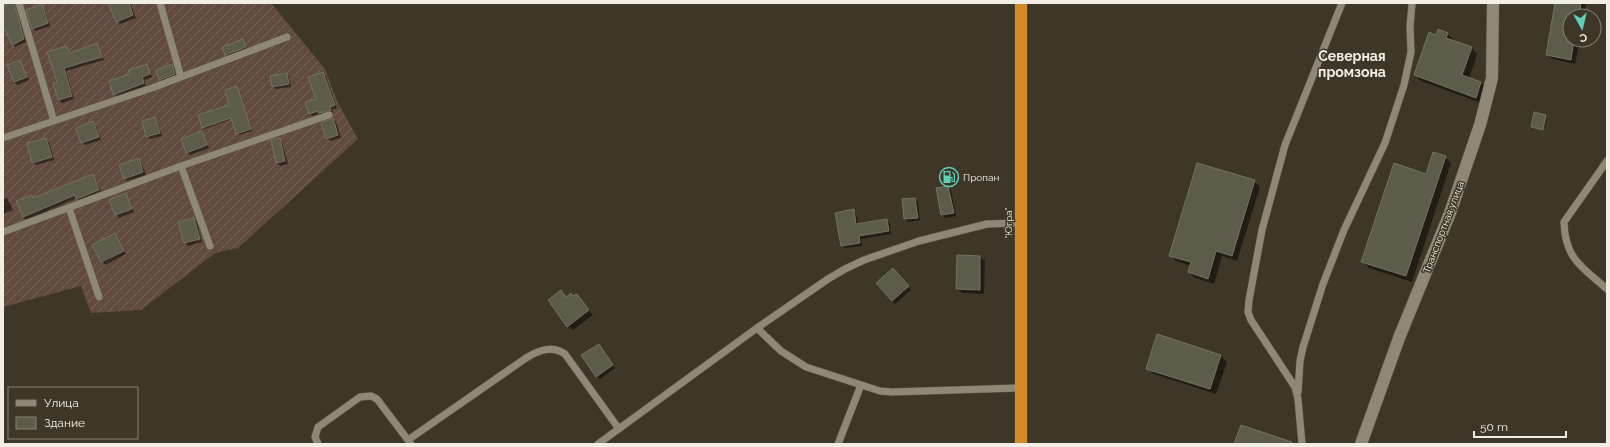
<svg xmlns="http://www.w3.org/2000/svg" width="1610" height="447" font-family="Raleway,sans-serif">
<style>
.garden{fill:url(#garden-furrows)}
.shadow{fill:#0007}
.building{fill:#5d5c4b;stroke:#747362}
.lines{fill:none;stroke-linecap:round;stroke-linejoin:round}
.lane-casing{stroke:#5a5447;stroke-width:8}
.street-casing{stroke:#5a5447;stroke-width:13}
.highway-casing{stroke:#5a5447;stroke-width:13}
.lane{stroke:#8f8877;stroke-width:7}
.street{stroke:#8f8877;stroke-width:12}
.highway{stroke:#d58a29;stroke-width:12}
.labels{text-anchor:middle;stroke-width:3;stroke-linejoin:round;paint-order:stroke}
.poi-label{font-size:10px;fill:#f2eee5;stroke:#3e3728;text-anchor:start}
.street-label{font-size:10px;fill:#f2eee5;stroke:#3e3728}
.district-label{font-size:14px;font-weight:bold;fill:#f2eee5;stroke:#3e3728}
</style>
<defs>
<pattern id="garden-furrows" width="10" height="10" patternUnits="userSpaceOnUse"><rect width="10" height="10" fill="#614a3e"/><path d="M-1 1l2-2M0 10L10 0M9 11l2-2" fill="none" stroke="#78645a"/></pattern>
</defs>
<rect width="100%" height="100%" fill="#3e3728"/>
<!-- garden -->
<path class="garden" d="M3,3H271L325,69L338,103L358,139L238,248L215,253L141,310L91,313L81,286L3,307Z"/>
<!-- shadow -->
<path class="shadow" d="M14,3L26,42L15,47L3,24V7Z
M109,3H130L136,18L120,24Z
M1556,3H1586L1584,16H1570V40H1580L1575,64L1552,59L1547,55Z
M41,6L44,8L50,26L36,31L33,28Z
M1448,34L1453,39V41L1472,48L1477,54L1469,79L1481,83L1487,89L1481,103L1421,81L1415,75Z
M243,41L248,50L229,57L226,55Z
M96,44L104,60L66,71L74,99L62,103L59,100V83L67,47L71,53Z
M20,61L29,80L17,85L14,82Z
M146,65L152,77L144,80L146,86L117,97L114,94L131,75Z
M172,65L175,68L177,77L163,82L160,79Z
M323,73L326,76L337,108L332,110L333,113L322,116L320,114L312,116L310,113L317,99Z
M286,74L289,77L291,87L276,89L273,87Z
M237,87L252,131L239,135L232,119L205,129L203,127L231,105Z
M1535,114L1547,118L1544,130L1532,126Z
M155,118L157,121L162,136L150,139L147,136Z
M333,119L336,122L341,138L330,141L327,138Z
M93,123L96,126L101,140L85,145L82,142Z
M201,132L209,148L190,155L187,152Z
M46,139L49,142L54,160L36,165L33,162Z
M279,139L282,142L288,164L280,166L277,163L272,141Z
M1445,157L1451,163L1412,282L1369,268L1363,262L1427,175Z
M138,159L141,162L146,175L127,181L124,178Z
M93,175L102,193L80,201L77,198L26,220L23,217L32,196L34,199Z
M1254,181L1260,187L1237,261L1222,256L1214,284L1195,278L1189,272L1191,266L1176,261L1170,255Z
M948,187L951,190L956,216L945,218L942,215L937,189Z
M126,194L134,212L119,218L110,200Z
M7,198L13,210L3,214V200Z
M915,199L918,202L920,220L908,222L905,219Z
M853,210L856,213L858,225L887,220L890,223L891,234L861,239L862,246L845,248L842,245Z
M194,219L197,222L202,242L188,246L185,243L179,223Z
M115,235L126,254L105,265L94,245Z
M980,257L985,261L984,294L962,293L957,289Z
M893,269L911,290L895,304L877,284Z
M561,291L567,298L577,295L593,315L573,330L568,326Z
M601,348L615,368L600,379L597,376Z
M1221,356L1227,362L1216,394L1154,374L1147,368Z"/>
<!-- building -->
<path class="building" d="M11,3H14L24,39L12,45L3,26V6Z
M108,3H129L133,15L116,22Z
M1555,3H1581L1579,16H1570V40H1574L1571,60L1546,55Z
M42,4L48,23L32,29L26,10Z
M1438,29L1448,33L1446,38L1472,47L1462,75L1481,82L1476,98L1414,75L1429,32L1436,35Z
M243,39L246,47L225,55L222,47Z
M97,43L102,57L64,68L72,96L58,100L53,83L57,82L47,52L67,46L70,53Z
M20,60L27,77L14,82L7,65Z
M147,64L150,74L142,77L144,83L113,95L109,81L130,74L128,70Z
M172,64L175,74L159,80L156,70Z
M323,72L335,105L330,107L331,111L318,113V111L309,114L305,102L316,99L308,77Z
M287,73L289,84L272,87L270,76Z
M237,86L251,129L236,134L231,118L202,128L198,115L229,105L225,90Z
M1534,112L1546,115L1543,130L1531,127Z
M155,117L160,133L146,137L142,121Z
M333,118L338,135L326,139L321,123Z
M93,121L99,137L81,143L76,128Z
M202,131L207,145L186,153L181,139Z
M46,138L52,157L32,163L27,143Z
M280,138L285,161L276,163L271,140Z
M1433,152L1446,156L1406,276L1361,262L1394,163L1426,174Z
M139,158L143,172L124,179L119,165Z
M1197,163L1255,180L1232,256L1216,251L1208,279L1188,272L1191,262L1169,256Z
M93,174L99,190L76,199L75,195L23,217L16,201L32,195L33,198Z
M948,186L954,213L941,215L936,188Z
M126,193L132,209L115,215L109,200Z
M915,198L918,218L904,219L902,199Z
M854,209L856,224L887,219L889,231L859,236L860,243L841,246L835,213Z
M194,218L200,239L184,243L178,222Z
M115,233L124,251L101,262L92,245Z
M957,255L980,256V290L956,289Z
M893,268L909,286L892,301L876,283Z
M561,290L566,297L571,293L573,296L577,294L589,310L567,327L548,300Z
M1157,334L1221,355L1210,389L1146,369Z
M599,344L613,365L596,377L581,355Z
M1241,425L1292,442L1291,444H1234Z"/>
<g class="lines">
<defs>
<path id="lane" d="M19,3L54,121
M160,3L181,77
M3,138L152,88L287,37
M1607,161L1564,222C1565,259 1582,267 1607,289
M181,166L210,246
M69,208L99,297
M3,232L181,166L329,115
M757,328L781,351L806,367L880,391L892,392L1021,388
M1298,392L1300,361L1303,347L1323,284L1344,230L1385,143L1404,85L1411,52L1410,27L1412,3
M408,440L526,358C539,350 552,345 565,354L619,429
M318,444L315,437L318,427L360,397L371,396L377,399L411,444
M598,444L757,328L828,279L845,269L864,260L919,241L987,224L1020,223
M838,444L861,385
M1302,444L1298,399L1295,387L1251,320L1248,312L1249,300L1262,230L1285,145L1342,3"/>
<path id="street" d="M1361,444L1399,338L1450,213L1480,125L1492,78L1493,3"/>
<path id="highway" d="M1021,444V3"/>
</defs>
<!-- lane casing -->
<use href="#lane" class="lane-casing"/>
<!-- street casing -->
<use href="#street" class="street-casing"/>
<!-- highway casing -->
<use href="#highway" class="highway-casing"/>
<!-- lane -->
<use href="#lane" class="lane"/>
<!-- street -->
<use href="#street" class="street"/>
<!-- highway -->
<use href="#highway" class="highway"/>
</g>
<!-- icons -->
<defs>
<symbol id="fuel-ring" viewBox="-11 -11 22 22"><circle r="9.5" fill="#3e3728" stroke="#5eceb8" stroke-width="1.5"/><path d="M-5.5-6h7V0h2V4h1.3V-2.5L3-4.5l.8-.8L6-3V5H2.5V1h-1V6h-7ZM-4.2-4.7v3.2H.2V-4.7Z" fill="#5eceb8"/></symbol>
</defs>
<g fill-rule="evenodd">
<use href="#fuel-ring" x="938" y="166" width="22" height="22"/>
</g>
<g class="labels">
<!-- poi labels -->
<g class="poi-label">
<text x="963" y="181">Пропан</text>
</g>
<!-- street labels -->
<g class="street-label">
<text transform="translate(1008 223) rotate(-90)" y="4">"Югра"</text>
<text transform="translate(1443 227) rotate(-69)" y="4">Транспортная улица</text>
</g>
<!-- district labels -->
<g class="district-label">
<text x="1352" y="61">Северная<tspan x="1352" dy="16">промзона</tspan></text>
</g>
</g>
<!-- border -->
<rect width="1610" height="447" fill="none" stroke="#f2eee5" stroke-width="8"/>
<!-- legend -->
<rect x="8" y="387" width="130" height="52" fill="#3e3728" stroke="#868074"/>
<rect x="16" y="400" width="20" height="6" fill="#8f8877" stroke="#868074"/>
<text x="44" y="407" font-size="12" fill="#f2eee5">Улица</text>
<rect x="16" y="417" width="20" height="12" fill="#5d5c4b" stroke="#868074"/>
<text x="44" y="427" font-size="12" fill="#f2eee5">Здание</text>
<!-- north arrow -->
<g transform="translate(1582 28) rotate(172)"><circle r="19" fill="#3e3728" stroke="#868074"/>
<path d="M0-3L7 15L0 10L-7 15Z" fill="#5eceb8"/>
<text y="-6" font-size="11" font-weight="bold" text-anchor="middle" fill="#f2eee5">С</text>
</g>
<!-- scale -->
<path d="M1474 431v6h92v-6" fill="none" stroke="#f2eee5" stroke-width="2"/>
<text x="1480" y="431" font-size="12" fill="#f2eee5" stroke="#3e3728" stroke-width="3" paint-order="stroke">50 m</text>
</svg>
